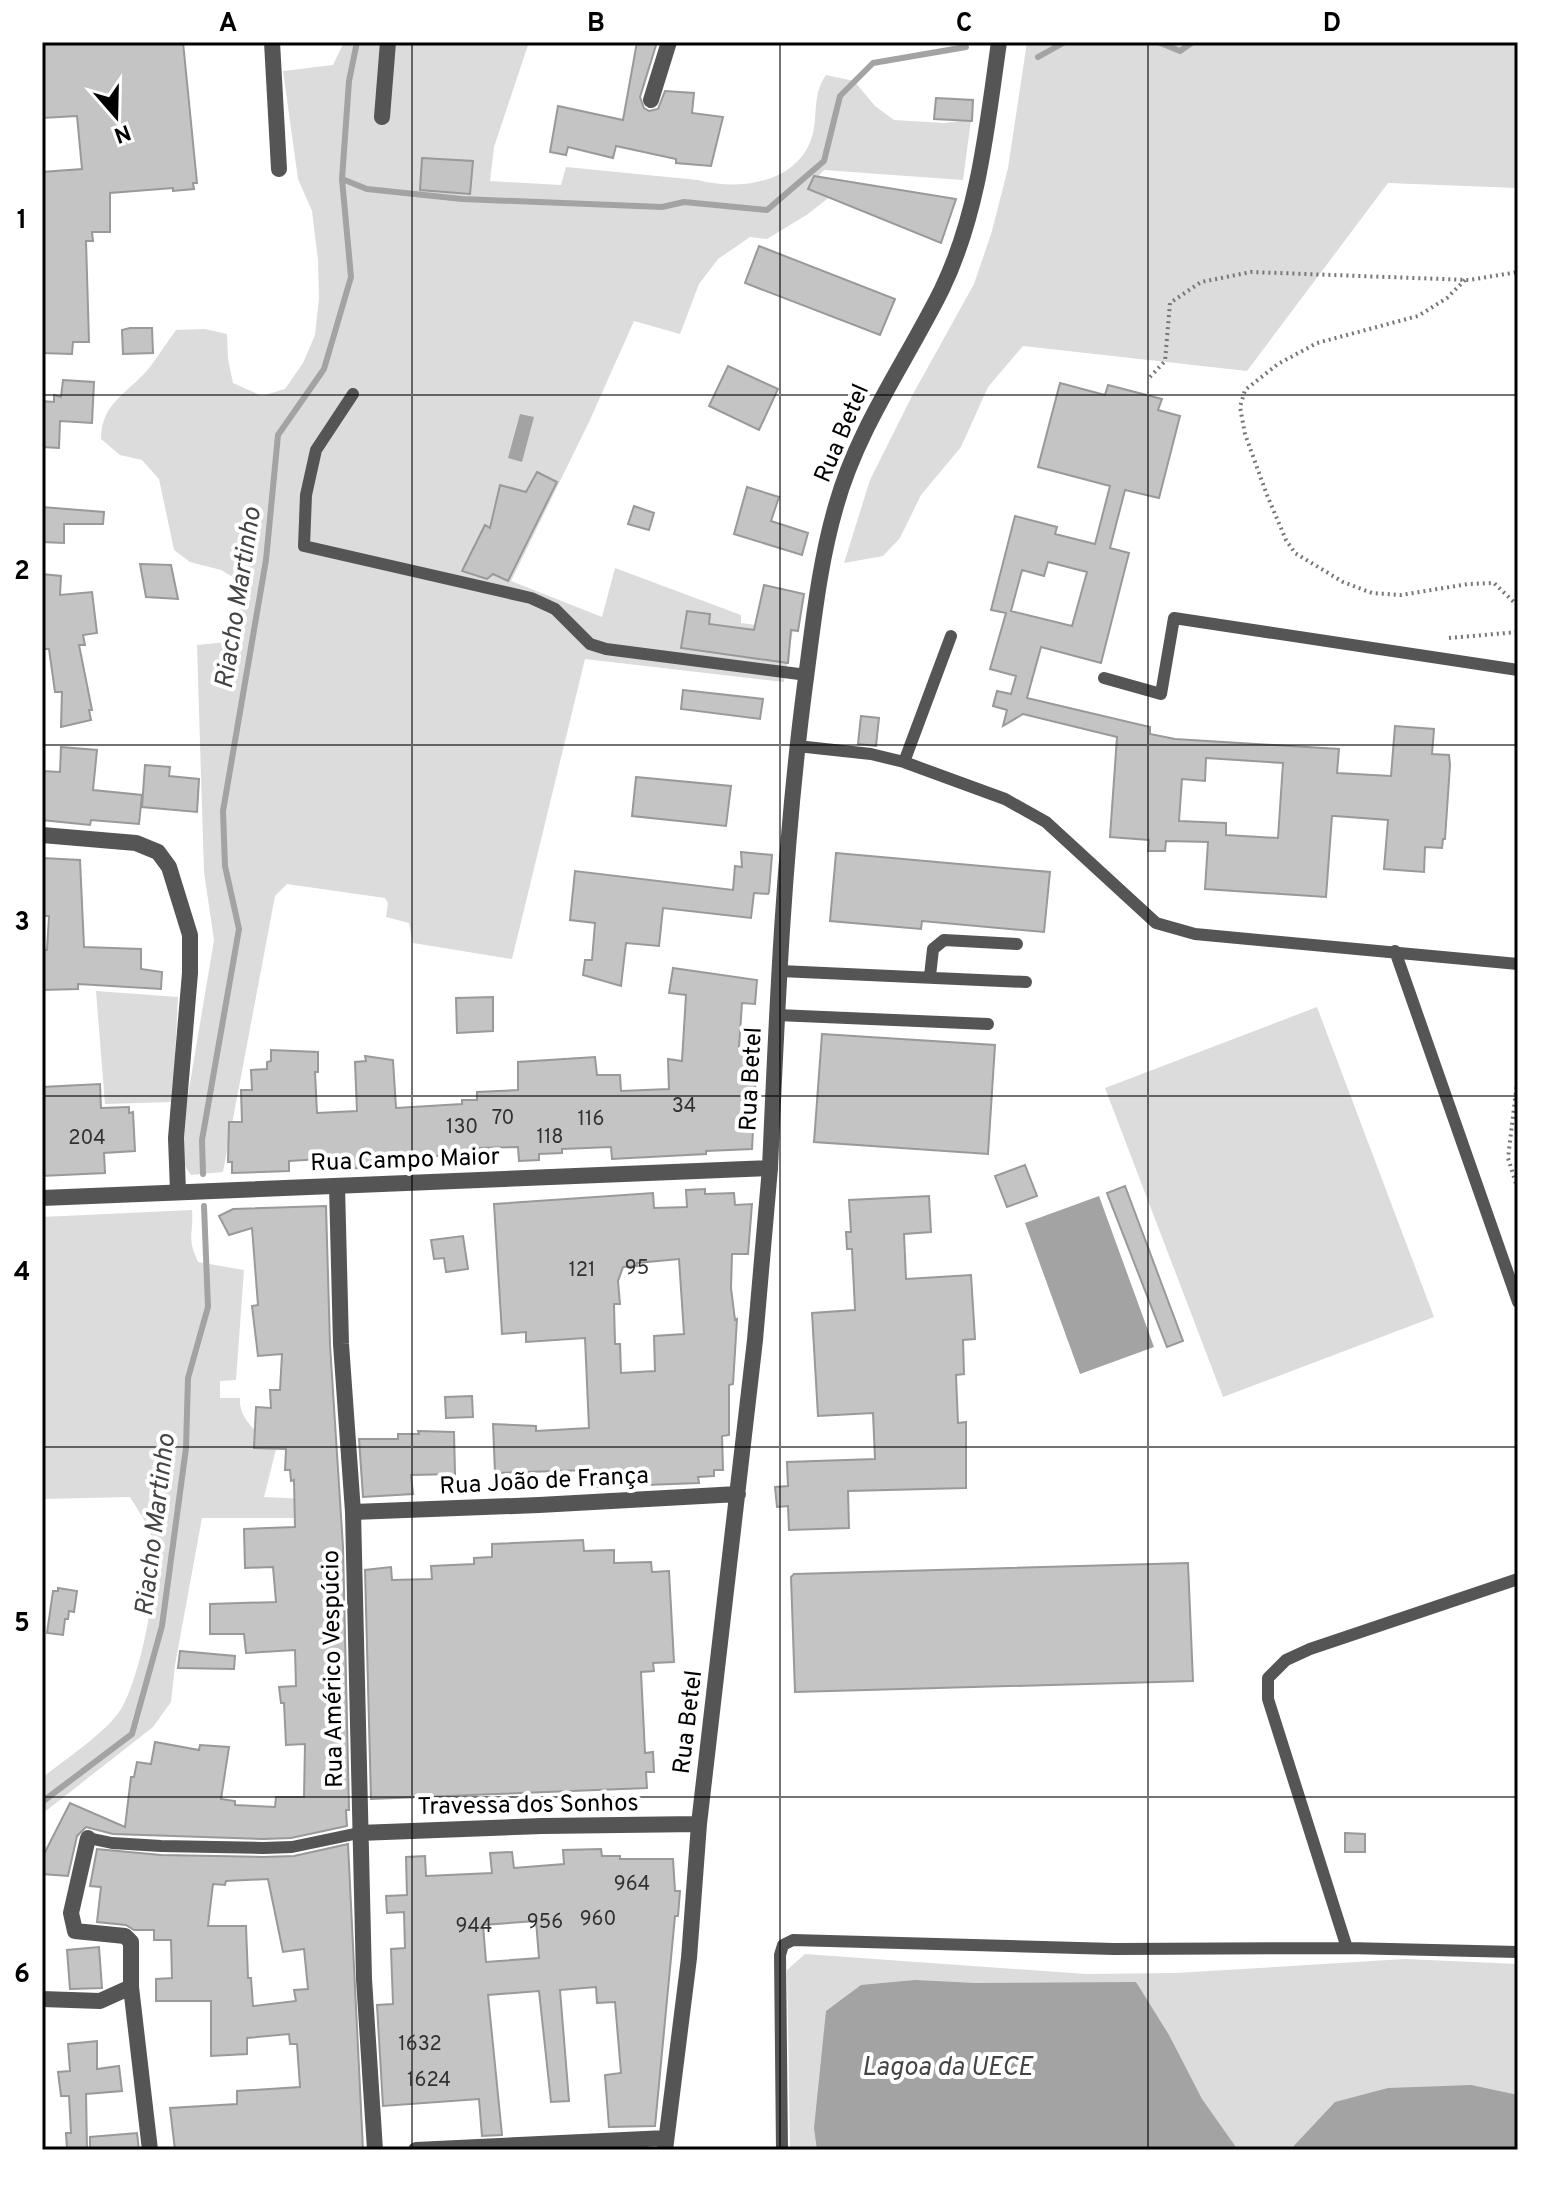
<svg xmlns="http://www.w3.org/2000/svg" width="1560" height="2192" font-family="Overpass,sans-serif">
<style>
.green{fill:#dcdcdc}
.water{fill:#a3a3a3}
.lines{fill:none;stroke-linecap:round;stroke-linejoin:round}
.stream{stroke:#a3a3a3;stroke-width:6}
.building{fill:#c4c4c4;stroke:#999;stroke-width:2;fill-rule:evenodd}
.path{stroke:#777;stroke-width:4;stroke-dasharray:2 4;stroke-linecap:butt}
.service{stroke:#555;stroke-width:12}
.minor{stroke:#555;stroke-width:16}
.tertiary{stroke:#555;stroke-width:16}
.grid{fill:none;stroke:#000;stroke-width:2;stroke-opacity:0.55}
.labels{text-anchor:middle;stroke-width:8;stroke-linejoin:round;paint-order:stroke}
.number-label{font-size:20px;fill:#313131}
.street-label{font-size:24px;fill:#000;stroke:#fff}
.water-label{font-size:26px;font-style:italic;fill:#444;stroke:#fff}
.neatline{fill:none;stroke:#000;stroke-width:3}
.grid-label{font-size:26px;text-anchor:middle;font-weight:bold;fill:#000}
</style>
<rect width="100%" height="100%" fill="#fff"/>
<!-- green -->
<path class="green" d="M344,42H529L494,147L490,181L561,185L566,167L698,180C742,192 805,182 814,128C817,108 814,92 826,75L854,81L875,106L894,120L944,123L971,120L963,180L824,170L809,187L832,195L808,214L767,239L750,237L718,259L699,284L680,334L634,321L589,422L511,581L602,617L615,568L741,615V623L793,630L784,682L585,659L512,959L413,943L409,923L386,917L388,903L385,898L287,884L275,896L223,1172L191,1175L186,1168L183,1155L187,1101L214,940L204,872L197,645L237,641L243,583L221,570L190,562L174,550L159,479L142,460L120,455L101,439C101,402 129,393 150,367C159,355 167,342 176,330L205,329L227,334L228,359L233,383L262,396L285,389L303,363L315,335L319,298L318,260L312,211L298,179L283,71L333,65Z
M1027,42H1518V188L1388,183L1247,371L1023,346L988,387L961,447L921,495L900,538L883,556L844,563L870,480L913,394L974,284L992,231L1008,168Z
M96,991L178,997L173,1102L105,1104Z
M1317,1007L1434,1317L1223,1397L1105,1088Z
M192,1210C194,1236 186,1235 198,1262L244,1270L236,1380L220,1381V1398H240C238,1421 262,1435 276,1449L264,1497L307,1499L308,1518H202L175,1665L171,1702L153,1727L42,1814V1778C65,1759 106,1733 121,1709C141,1676 162,1573 151,1535C147,1522 137,1509 130,1497L42,1499V1217Z
M805,1954L1086,1974L1176,1973L1405,1959L1518,1964V2150H790L787,1970Z"/>
<!-- water -->
<path class="water" d="M520,414L534,417L522,462L508,458Z
M1099,1196L1154,1347L1080,1374L1025,1223Z
M915,1980L975,1983L1136,1982L1169,2035L1202,2099L1238,2150H817L814,2128L826,2011L861,1985Z
M1471,2085L1518,2095V2150H1290L1335,2102L1388,2088Z"/>
<g class="lines">
<!-- stream -->
<path class="stream" d="M1158,42L1180,51L1193,42
M1038,57L1065,42
M342,179L367,189L462,199L662,207L684,202L767,210L824,161L840,96L873,63L966,47
M203,1174L202,1140L239,929L225,866L223,811L266,560L278,435L324,369L351,277L342,179L349,81L357,42
M42,1802L132,1734L162,1626L186,1448L188,1378L208,1307L204,1206"/>
</g>
<!-- building -->
<path class="building" d="M42,42H183L197,183H193L194,189L173,191V188L110,193V232H92L93,241H86L89,342H73L72,354L42,353V172L82,169L77,116L42,118Z
M637,42H657L640,97L644,108L649,111L658,109L665,91L694,93L692,113L723,117L711,166L676,163V159L616,146L613,158L568,147L566,155L550,152L558,106L623,120Z
M936,98L973,100L972,121L934,119Z
M422,158L473,161L470,194L420,190Z
M814,176L956,199L941,243L808,189Z
M759,246L895,299L880,335L745,283Z
M130,328H152L153,353L123,354L122,330Z
M728,366L778,389L759,430L709,406Z
M63,380L94,382L92,423L60,421L59,448L42,447V401L54,402V395L61,397Z
M1060,383L1105,395L1108,385L1162,399L1158,410L1180,416L1159,498L1125,490L1110,548L1129,553L1101,663L1041,647L1027,698L1150,727V734L1175,739L1339,749L1337,773L1391,776L1395,726L1434,729L1432,754L1449,755L1450,765L1445,839H1443L1442,848L1425,847L1424,872L1384,869L1388,820L1335,816H1332L1326,897L1205,889L1208,842L1166,841L1165,851H1148L1149,840L1110,837L1117,737L1023,714L1003,726L1007,710L993,706L997,691L1011,694L1016,676L990,669L1006,613L991,610L1015,516L1057,527L1055,534L1095,544L1110,486L1038,467ZM1048,562L1087,572L1072,626L1011,611L1022,570L1044,576ZM1206,758L1283,763L1278,838L1226,835V823L1179,821L1182,779L1205,781Z
M537,472L557,482L508,581L493,574L487,579L462,571L485,525L490,528L500,485L526,492Z
M747,487L779,497L771,521L808,533L802,555L734,534Z
M634,506L654,513L649,530L628,524Z
M42,507L104,512L103,524H64V543L42,542Z
M140,564L171,565L178,599L146,597Z
M42,574L61,576L60,595L92,592L97,633L83,635L85,645H79L92,710H89L91,720L61,727L62,692H55L49,649H43Z
M764,585L804,594L798,631L791,630L788,663L681,648L687,611L710,614L709,624L754,630Z
M683,690L763,699L760,719L681,709Z
M861,716L879,718L876,746L858,744Z
M61,747L97,750L93,790L142,795L139,824L91,820L90,825L42,820V771L60,772Z
M145,765L170,767L169,776L199,779L197,812L142,807Z
M636,777L731,786L726,826L632,816Z
M741,852L772,855L769,892L768,894L754,893L751,918L663,908L659,946L626,943L621,986L583,975L585,960H592L595,923L570,920L575,871L733,890L735,866L742,867Z
M836,853L1050,872L1044,932L922,921L921,929L830,921Z
M42,858L80,860L84,947L141,949V969L162,972L161,989L78,984V989L42,990V950H47L49,916H42Z
M673,968L757,980L755,1004L742,1003L739,1047L751,1049L749,1072L756,1073L752,1149L706,1151V1154L612,1159L611,1147L562,1149V1153L539,1154V1160L519,1161L518,1147L475,1148V1153L399,1159L400,1166L322,1170L321,1159L289,1161V1171L232,1173V1162H228L229,1122H242L241,1090H252L251,1070L267,1069V1062L271,1061V1050L318,1052V1072H315L317,1113L357,1111L355,1062L366,1061L365,1056L393,1060L396,1108L462,1104V1100H477V1092L518,1090V1062L595,1057L597,1075H620L621,1091L669,1089L668,1059L682,1061L686,995L669,993Z
M493,997V1031L457,1033L456,998Z
M822,1034L995,1045L988,1154L814,1142Z
M100,1084L101,1108L129,1107V1113L133,1112L135,1151L104,1153L105,1173L42,1176V1087Z
M1025,1165L1037,1196L1007,1207L995,1176Z
M1125,1186L1183,1341L1167,1347L1107,1193Z
M705,1189V1194L734,1193L735,1205L752,1204L748,1254H732L731,1288L735,1320L737,1319L733,1384L729,1385V1435L722,1436L723,1470H714V1476L698,1477L699,1483L591,1487L590,1470L495,1473L493,1424L536,1426V1431L589,1428L585,1338L526,1342V1332L502,1334L494,1204L653,1193L654,1208L687,1207L686,1190ZM679,1259L684,1334L654,1336L655,1371L621,1373L620,1344H615L614,1304H620L618,1281L623,1267L637,1266V1263Z
M929,1196L931,1232L904,1234L906,1279L971,1275L975,1339L963,1340L964,1374L956,1375L958,1423L966,1422V1488L848,1491L849,1528L789,1530L788,1506L777,1507L775,1487L788,1486L787,1462L875,1459L873,1413L818,1416L812,1313L855,1310L852,1249H847L846,1232H851L849,1200Z
M326,1206L330,1345L343,1547L349,1810H346L347,1826L291,1838L263,1839L113,1834L86,1827L77,1836L68,1876L42,1874V1858L70,1803L125,1827L131,1777H134L137,1762L151,1764L155,1742L199,1750L200,1745L229,1747L221,1799L235,1801V1805L275,1807L276,1797H304L305,1744L286,1745L284,1703H281L279,1687L296,1686L295,1650L246,1653L244,1634H210V1604L276,1602L273,1567L245,1568L244,1529L295,1527L294,1480L291,1481L290,1470H285L286,1449L254,1448L256,1407L271,1408L270,1390H280L282,1354L258,1356L252,1306L258,1305L252,1228L229,1235L219,1216L233,1209Z
M463,1236L468,1269L446,1272L444,1258L434,1259L431,1240Z
M472,1396L473,1417L446,1418L445,1397Z
M418,1431L454,1432L455,1474L411,1475L413,1494L363,1497L359,1439H398V1434H419Z
M583,1540L584,1551L614,1550V1563L651,1562L652,1572L669,1571L674,1662L653,1663L654,1671L641,1672L645,1753L653,1752L654,1772H646L647,1788L371,1799L365,1570L391,1567L392,1580L432,1579L431,1566L474,1564V1558L492,1557V1544Z
M1188,1563L1193,1681L795,1692L791,1577L794,1574Z
M58,1588L77,1591L74,1612L69,1611L68,1619H65L63,1635L47,1633L53,1591H58Z
M180,1651L235,1656L234,1669L178,1668Z
M1345,1833L1365,1834V1852H1345Z
M348,1844L363,2150H175L170,2108L237,2104V2091L300,2087L297,2044H290L289,2034L247,2038V2054L211,2056V2001H156V1979L172,1978L171,1940H154V1930H134L126,1925L97,1922L101,1887L90,1886L97,1849L161,1855L263,1857L294,1856ZM268,1879L283,1952L304,1949L308,1989L294,1990L296,2001L253,2006L251,1978H248L246,1926H208L213,1884L225,1885L226,1881Z
M601,1849L602,1856H620V1859H673L675,1891H680L678,1916H675L655,2126L609,2127L605,2075L621,2073L615,2002L597,2003L596,1987L560,1990L569,2101L551,2102L539,1991L488,1995L502,2135L482,2136L479,2099L383,2106L377,2005L393,2004L391,1949L405,1948L404,1912L387,1913L386,1896L407,1895L406,1857L425,1856L426,1876L492,1873L490,1853L512,1852L514,1868L564,1864L563,1850ZM536,1921L539,1958L486,1962L483,1925Z
M99,1947L102,1988L70,1989L67,1950Z
M97,2041V2069L119,2066L122,2091L86,2094L87,2150H67L66,2133H71L69,2096H61L58,2072L70,2071L68,2044Z
M137,2133L139,2150H90V2137Z"/>
<g class="lines">
<!-- path -->
<path class="path" d="M1465,280L1447,298L1418,316L1317,343L1278,364L1245,390L1240,407L1245,434L1267,495L1286,540L1295,553L1343,582L1372,593L1401,595L1468,584L1494,583L1518,606
M1150,377L1165,361L1170,303L1201,282L1251,272L1469,280L1518,272
M1449,638L1518,632
M1518,1075L1508,1158L1518,1190"/>
<!-- service -->
<path class="service" d="M353,394L316,450L306,495L304,546L531,598L555,609L590,644L606,649L807,675
M1104,678L1161,694L1174,618L1518,670
M797,746L871,754L904,762L1005,799L1046,822L1156,923L1195,934L1518,964
M904,762L951,636
M1395,951L1518,1302
M780,971L1026,982
M930,976L933,949L944,940L1017,944
M777,1015L988,1024
M88,1838L112,1843L161,1846L263,1848L292,1847L359,1833
M1347,1948L1268,1699V1678L1286,1660L1310,1649L1518,1579
M782,2150L780,1955L783,1945L793,1940L1114,1949L1347,1948L1518,1952"/>
<!-- minor -->
<path class="minor" d="M272,42L279,169
M651,100L669,42
M382,117L388,42
M42,835L136,843L158,852L169,867L190,935V973L176,1138L178,1191
M337,1186L341,1344L353,1512L364,1979L375,2150
M353,1512L539,1505L738,1494
M359,1833L542,1826L699,1824
M88,1838L71,1913L75,1931L125,1936L131,1942V1987L150,2150
M42,1999L100,2001L131,1987
M416,2150L666,2138
M665,2150L689,1958L699,1824L755,1340L770,1168"/>
<!-- tertiary -->
<path class="tertiary" d="M42,1198L770,1168C777,1007 784,845 805,685C813,626 819,564 836,506C858,427 906,362 942,289C979,212 987,126 999,42"/>
</g>
<!-- grid -->
<path class="grid" d="M412,42V2150M780,42V2150M1148,42V2150M42,395H1518M42,745H1518M42,1096H1518M42,1447H1518M42,1797H1518"/>
<g class="labels">
<!-- number labels -->
<g class="number-label">
<text x="684" y="1112">34</text>
<text x="503" y="1124">70</text>
<text x="591" y="1125">116</text>
<text x="462" y="1133">130</text>
<text x="550" y="1143">118</text>
<text x="87" y="1144">204</text>
<text x="637" y="1274">95</text>
<text x="582" y="1276">121</text>
<text x="632" y="1890">964</text>
<text x="598" y="1925">960</text>
<text x="545" y="1928">956</text>
<text x="474" y="1932">944</text>
<text x="420" y="2050">1632</text>
<text x="429" y="2086">1624</text>
</g>
<!-- street labels -->
<g class="street-label">
<text transform="translate(841 433) rotate(-67)" y="8">Rua Betel</text>
<text transform="translate(750 1079) rotate(-87)" y="8">Rua Betel</text>
<text transform="translate(405 1159) rotate(-2)" y="8">Rua Campo Maior</text>
<text transform="translate(544 1480) rotate(-3)" y="8">Rua João de França</text>
<text transform="translate(332 1669) rotate(-91)" y="8">Rua Américo Vespúcio</text>
<text transform="translate(687 1722) rotate(-83)" y="8">Rua Betel</text>
<text transform="translate(528 1804) rotate(-1)" y="8">Travessa dos Sonhos</text>
</g>
<!-- water labels -->
<g class="water-label">
<text transform="translate(237 598) rotate(-81)" y="9">Riacho Martinho</text>
<text transform="translate(154 1525) rotate(-83)" y="9">Riacho Martinho</text>
<text x="947" y="2075">Lagoa da UECE</text>
</g>
</g>
<!-- border -->
<rect width="1560" height="2192" fill="none" stroke="#ffffff" stroke-width="88"/>
<!-- north arrow -->
<g transform="translate(116 116) rotate(160)" stroke="#ffffff" stroke-width="6" paint-order="stroke">
<path d="M0-6L14 30L0 20L-14 30Z" fill="#000000"/>
<text y="-12" font-size="22" font-weight="bold" text-anchor="middle" fill="#000000">N</text>
</g>
<rect x="44" y="44" width="1472" height="2104" class="neatline"/>
<g class="grid-label">
<text x="228" y="31">A</text>
<text x="596" y="31">B</text>
<text x="964" y="31">C</text>
<text x="1332" y="31">D</text>
<text x="22" y="228">1</text>
<text x="22" y="579">2</text>
<text x="22" y="930">3</text>
<text x="22" y="1280">4</text>
<text x="22" y="1631">5</text>
<text x="22" y="1982">6</text>
</g>
</svg>
